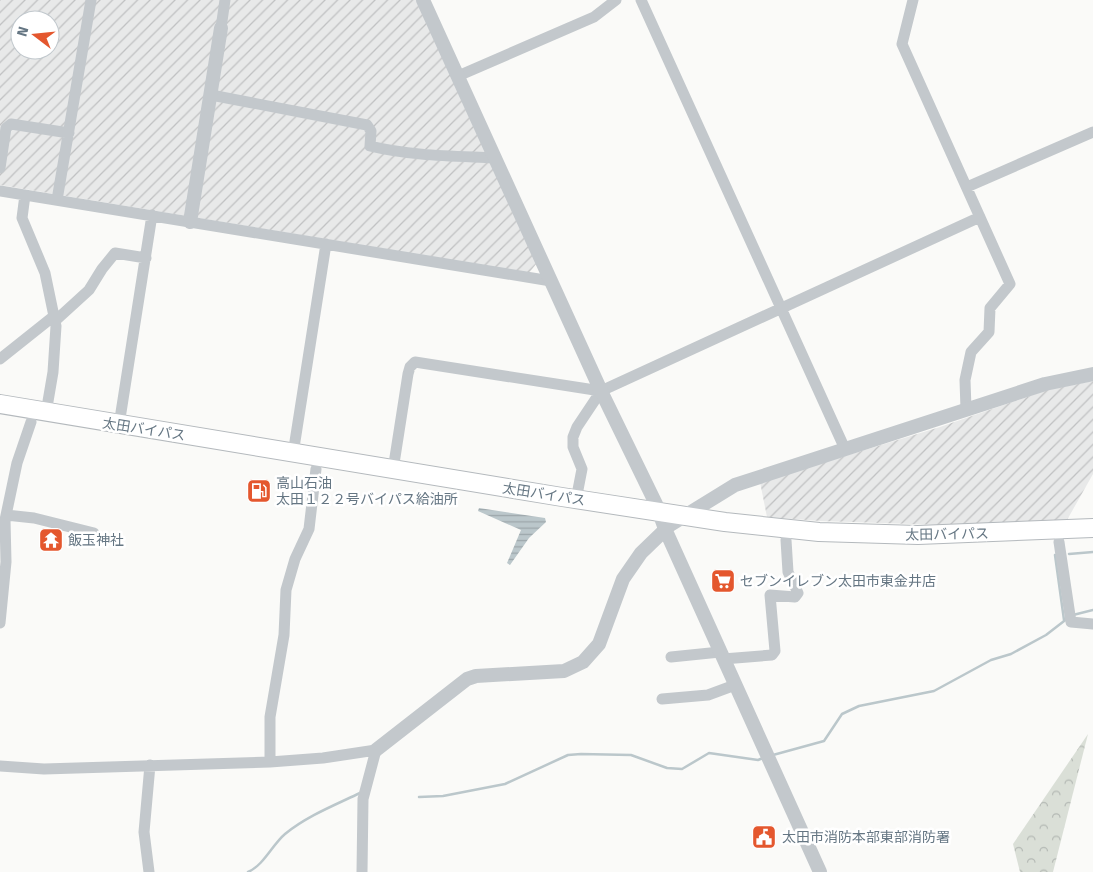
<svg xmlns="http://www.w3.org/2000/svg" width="1093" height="872" font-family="'Fira Sans','Noto Sans JP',sans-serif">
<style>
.industrial{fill:url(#industrial-furrows);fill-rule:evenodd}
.forest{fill:url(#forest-crowns)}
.water{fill:url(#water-rules)}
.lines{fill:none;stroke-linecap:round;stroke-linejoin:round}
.stream{stroke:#bbc7cb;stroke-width:2.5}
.trunk-casing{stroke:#b4b9bd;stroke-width:20}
.minor{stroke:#c3c8cc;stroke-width:11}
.tertiary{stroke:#c3c8cc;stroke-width:14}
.trunk{stroke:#fff;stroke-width:18}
.labels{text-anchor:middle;stroke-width:5;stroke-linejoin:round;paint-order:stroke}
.street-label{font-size:14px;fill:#657683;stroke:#fff}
.poi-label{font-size:14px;fill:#657683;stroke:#fff;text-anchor:start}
</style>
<defs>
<pattern id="industrial-furrows" width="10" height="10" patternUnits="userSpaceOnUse" patternTransform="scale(1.25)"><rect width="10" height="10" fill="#e8e9e9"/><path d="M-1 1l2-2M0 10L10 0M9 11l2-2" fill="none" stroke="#c0c1c2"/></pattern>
<pattern id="forest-crowns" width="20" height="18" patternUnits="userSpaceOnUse" patternTransform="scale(1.25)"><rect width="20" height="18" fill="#dadfd7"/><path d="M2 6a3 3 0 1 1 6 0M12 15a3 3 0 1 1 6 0" fill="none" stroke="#b4b9b4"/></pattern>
<pattern id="water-rules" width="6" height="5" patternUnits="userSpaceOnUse" patternTransform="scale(1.25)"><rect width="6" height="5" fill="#bbc7cb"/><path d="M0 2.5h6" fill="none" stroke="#9ca6aa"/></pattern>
</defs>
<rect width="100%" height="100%" fill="#fafaf8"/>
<!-- industrial -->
<path class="industrial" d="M0,0H418L537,263L529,273L0,185ZM20,20H50V50H20Z
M1093,381V474L1067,520L942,525L820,521L767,517L760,482L940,427L1047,390Z"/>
<!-- forest -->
<path class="forest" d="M1088,734L1053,872H1020L1013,844Z"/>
<!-- water -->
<path class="water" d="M479,508L545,518L546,522L529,538L510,565L507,563L521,530L478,511Z"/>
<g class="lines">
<!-- stream -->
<path class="stream" d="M1069,554L1093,552
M1055,555L1064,620
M1073,615L1093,610
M773,755L824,741L842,714L859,706L934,691L991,660L1011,654L1046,635L1068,618
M419,797L443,796L505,784L568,755L581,754L631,755L667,768L682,769L709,753L758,760L763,758
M248,872C264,865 272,845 285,834C307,816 335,805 360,793"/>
<defs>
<path id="trunk" d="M0,404L562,497L725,522L819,532L918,535L1093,528"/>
</defs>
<!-- trunk casing -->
<use href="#trunk" class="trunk-casing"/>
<!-- minor -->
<path class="minor" d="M641,0L845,449
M913,0L902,44L1010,284L990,308L989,332L971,352L965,380L966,409
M221,28L225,0
M458,76L594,17L616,0
M211,95L367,125L371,131L370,146C411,156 453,156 494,158
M0,168L6,128L11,124L69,133
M967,187L1093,132
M0,191L551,281
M25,195L22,218L45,273L56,326L53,372L46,413
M57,200L91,0
M55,321L89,290L102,269L115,253L146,258
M0,359L54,316
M119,425L152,215
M293,454L326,244
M393,470L408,374L410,367L415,362L601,391
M576,500L582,469L573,447V437L577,427L601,391L980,217
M6,515L34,518L94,533
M1059,542L1071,622L1093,624
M0,623L6,562L5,520L17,463L31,422
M671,657L720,652
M723,659L772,655L775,651L770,595L795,597L798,593L788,572L786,540
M662,699L708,695L735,685
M270,762V717L284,635L286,590L295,559L309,529L316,469
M0,766L44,769L270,762L323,758L376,750L363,799L362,872
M149,872L144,832L150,765"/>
<!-- tertiary -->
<path class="tertiary" d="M423,0L601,391L656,504L665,529L820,872
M190,222L221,28
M376,750L467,679L476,676L564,671L583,662L599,644L623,579L641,553L670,525L735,485L1045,384L1093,374"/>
<!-- trunk -->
<use href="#trunk" class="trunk"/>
</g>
<!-- icons -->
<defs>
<symbol id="fuel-square" viewBox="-11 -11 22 22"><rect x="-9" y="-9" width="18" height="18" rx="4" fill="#e4572e" stroke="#fff"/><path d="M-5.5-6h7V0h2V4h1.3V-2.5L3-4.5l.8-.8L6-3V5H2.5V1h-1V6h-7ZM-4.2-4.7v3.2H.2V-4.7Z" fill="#fff"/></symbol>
<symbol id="temple-square" viewBox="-11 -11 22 22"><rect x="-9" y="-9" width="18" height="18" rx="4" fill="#e4572e" stroke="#fff"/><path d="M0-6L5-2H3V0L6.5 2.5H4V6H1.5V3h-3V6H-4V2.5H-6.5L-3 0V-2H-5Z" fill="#fff"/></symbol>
<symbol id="supermarket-square" viewBox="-11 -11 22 22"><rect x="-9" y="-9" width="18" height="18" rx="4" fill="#e4572e" stroke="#fff"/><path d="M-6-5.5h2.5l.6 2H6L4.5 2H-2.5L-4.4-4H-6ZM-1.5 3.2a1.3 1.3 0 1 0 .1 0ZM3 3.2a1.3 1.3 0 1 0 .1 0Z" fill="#fff"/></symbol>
<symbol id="civic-square" viewBox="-11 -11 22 22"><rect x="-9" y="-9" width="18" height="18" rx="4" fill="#e4572e" stroke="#fff"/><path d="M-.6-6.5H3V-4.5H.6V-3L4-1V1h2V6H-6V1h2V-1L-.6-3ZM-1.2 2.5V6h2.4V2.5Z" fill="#fff"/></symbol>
</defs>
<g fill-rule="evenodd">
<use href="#fuel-square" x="245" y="477" width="28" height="28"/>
<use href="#temple-square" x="37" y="526" width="28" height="28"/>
<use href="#supermarket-square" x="709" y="567" width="28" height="28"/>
<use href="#civic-square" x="750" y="823" width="28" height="28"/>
</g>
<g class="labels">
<!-- street labels -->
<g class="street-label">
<text transform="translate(144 429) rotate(9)" y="5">太田バイパス</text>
<text transform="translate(544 494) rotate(9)" y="5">太田バイパス</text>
<text transform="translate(947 534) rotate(-1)" y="5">太田バイパス</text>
</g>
<!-- poi labels -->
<g class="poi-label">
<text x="276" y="488">高山石油<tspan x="276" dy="16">太田１２２号バイパス給油所</tspan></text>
<text x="68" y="545">飯玉神社</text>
<text x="740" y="586">セブンイレブン太田市東金井店</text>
<text x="782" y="842">太田市消防本部東部消防署</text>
</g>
</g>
<!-- north arrow -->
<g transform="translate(35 35) rotate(286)"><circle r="24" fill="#ffffff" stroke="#c1c8cd"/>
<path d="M0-4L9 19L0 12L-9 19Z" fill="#e4572e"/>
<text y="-8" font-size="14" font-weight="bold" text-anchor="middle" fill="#657683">N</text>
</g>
</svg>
